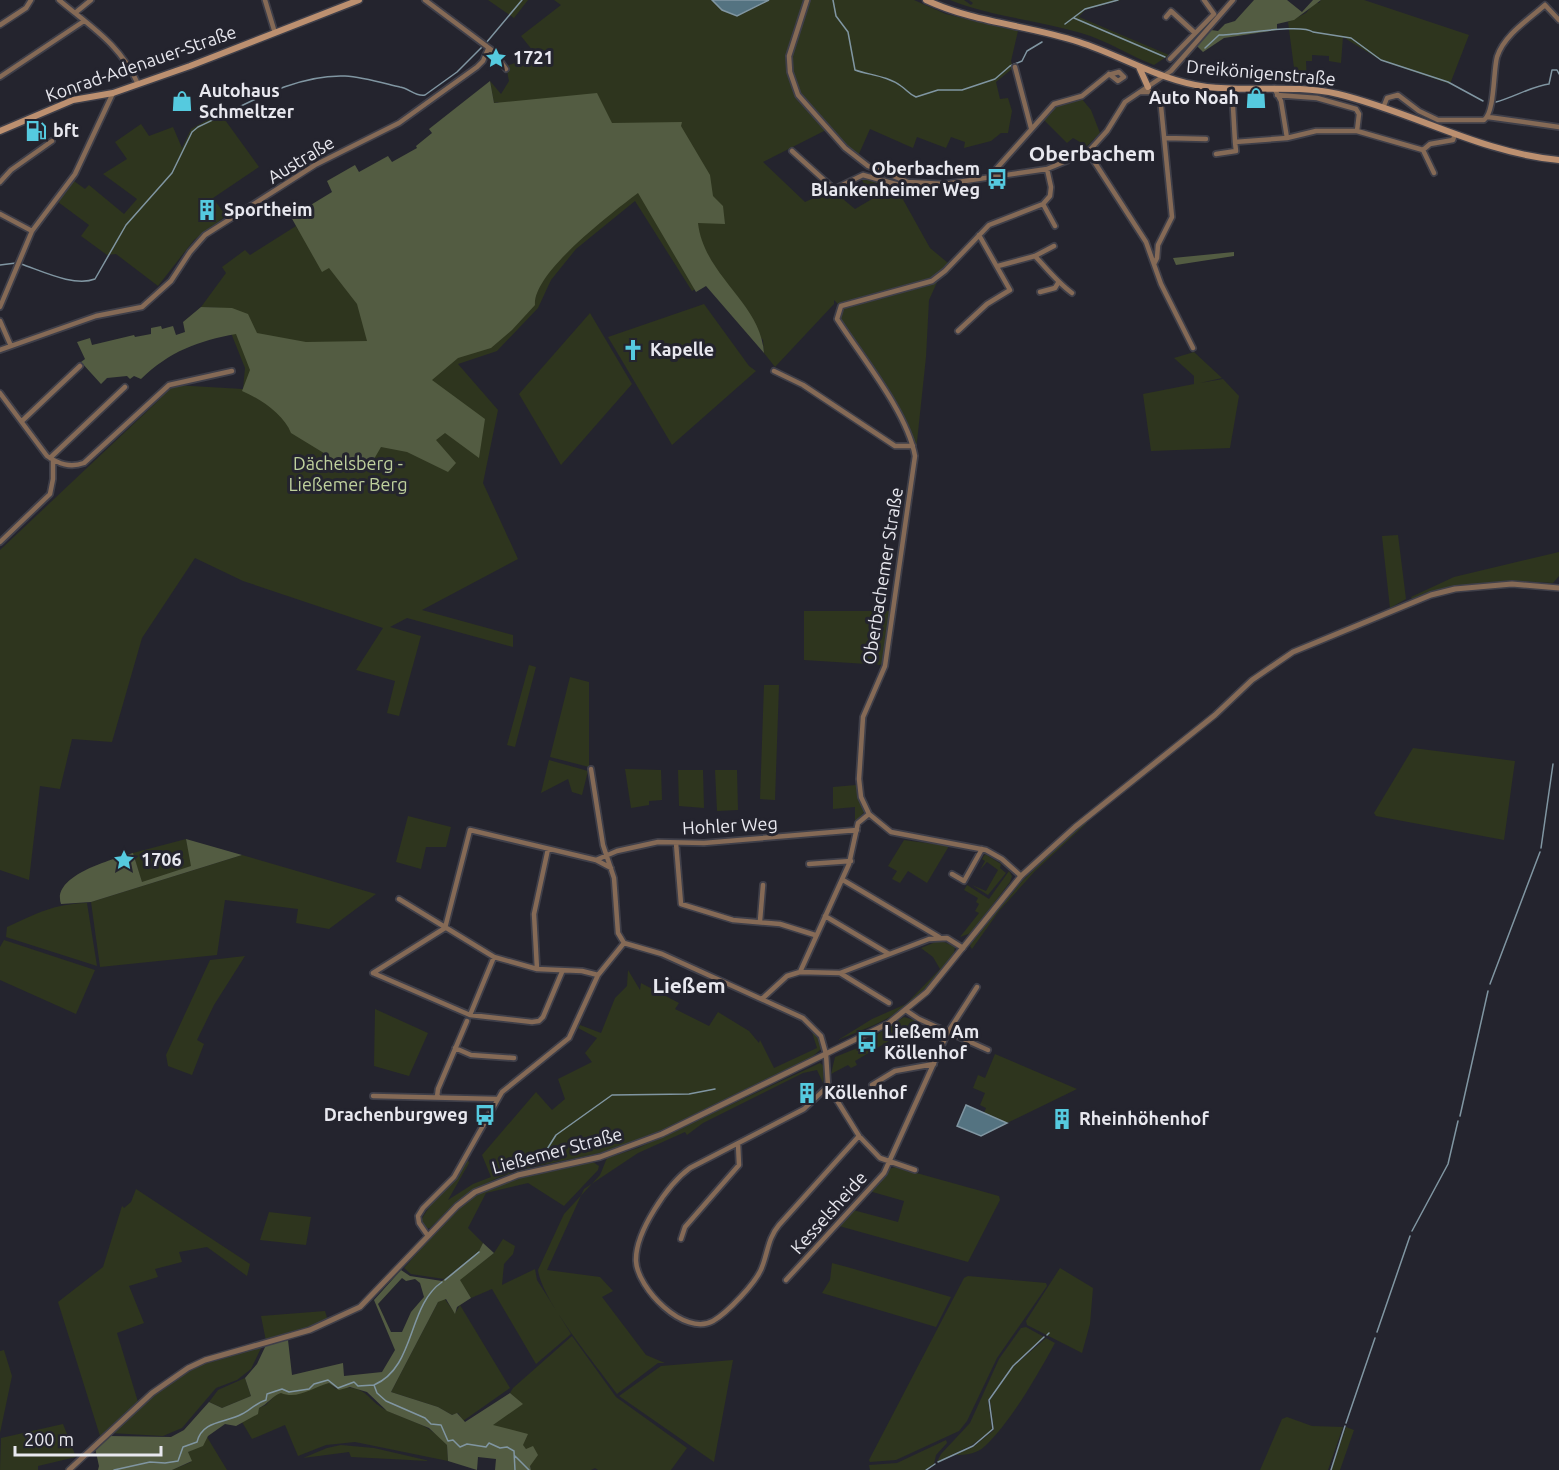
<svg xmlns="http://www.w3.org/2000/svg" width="1559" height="1470" font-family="Ubuntu,sans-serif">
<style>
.green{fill:#2e351e}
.forest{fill:#535c42;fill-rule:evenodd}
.water{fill:#547381;stroke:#8096a2;stroke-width:1.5}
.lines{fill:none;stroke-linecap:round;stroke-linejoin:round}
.stream{stroke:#8096a2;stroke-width:1.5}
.minor-casing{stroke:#3f3f49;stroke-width:8}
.tertiary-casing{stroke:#3f3f49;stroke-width:8}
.secondary-casing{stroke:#3f3f49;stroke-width:9}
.minor{stroke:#856a56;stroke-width:4.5}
.tertiary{stroke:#856a56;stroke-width:5}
.secondary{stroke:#bc9070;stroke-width:6}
.labels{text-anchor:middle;stroke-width:6;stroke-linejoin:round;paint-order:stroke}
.poi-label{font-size:18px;font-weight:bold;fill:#e8e8ef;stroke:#24242e;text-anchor:start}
.street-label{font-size:18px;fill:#e8e8ef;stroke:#24242e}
.park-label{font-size:18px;fill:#bed09d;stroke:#24242e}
.quarter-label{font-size:21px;font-weight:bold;fill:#e8e8ef;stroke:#24242e}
</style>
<rect width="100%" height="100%" fill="#24242e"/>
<!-- green -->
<path class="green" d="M488,0H528L514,18Z
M554,0H914L946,14L1018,31L1011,61L1013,68L996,82L1000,99L1008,98L1012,111L1008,133H1001L991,141L964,148L965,142L951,137L946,148L917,137L913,148L870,129L858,156L830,128L763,162L805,202L832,190L855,209L872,199L860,176L896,187L930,248L948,263C935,287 866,297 839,305L834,300V304L775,367L764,353L763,340L707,282L692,291L635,201L576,249L551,280L538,308L497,351L458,364L498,410L483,483L518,559L422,610L513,635V647L407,618L390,627L421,636L399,716L387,713L395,681L356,670L383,628L243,581L195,558L142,638L112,742L72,739L60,789L40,786L29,880L0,870V550L160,399V395L174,385L243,389L245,368L221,308L201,307L226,273L222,267L245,250L250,255L296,226L298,230L499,102L494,103L490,81L501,94L509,81L506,66L537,56L521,36L561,5Z
M950,0H964L971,5L973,3L969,0H1121L1085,10L1079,17L1169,55L1154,65C1130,56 1106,40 1081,33C1038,20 992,17 950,0Z
M1321,0H1364L1469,35L1450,84L1382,61L1343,37L1341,63L1329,61V56L1312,55V61H1306L1307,83H1296L1288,22L1306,13L1315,2L1319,3Z
M1081,98L1091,110L1100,133L1087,146L1073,138L1067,143L1042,118L1056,105Z
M220,113L259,167L213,198L226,216L194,240L158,286L116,254L107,255L81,236L89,225L58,202L74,181L85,189L89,185L124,214L137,199L103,174L127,159L115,142L141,124L149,136L173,127L182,148L191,129Z
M939,278L929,300L926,357L916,451L910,428L839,319L843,308L923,287Z
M704,304L749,366L756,371L672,445L608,337Z
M590,313L632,384L561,465L519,394Z
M1194,352L1222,378L1200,383L1223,379L1239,396L1230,448L1151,451L1143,394L1194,384V376L1174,358Z
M1398,535L1406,599L1390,608L1382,536Z
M1559,552V576L1553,583L1518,581L1454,586L1412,599L1411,597L1454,577Z
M804,611H890L883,665L804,660Z
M529,665L536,667L515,747L507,745Z
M570,677L589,682V767L550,757Z
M764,685H779L775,800L760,799Z
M1413,748L1515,761L1504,840L1376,816L1374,813Z
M549,760L588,771L582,795L572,792L568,779L541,793Z
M625,769L661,770L662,800L649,801V805L631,808Z
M678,770H703L704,808L679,806Z
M715,770H737L738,810L717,811Z
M856,785L864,812L855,823V807L833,809V787Z
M1091,815L1086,824L1035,871L999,911L972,949L970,946L972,942L1022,881Z
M408,816L451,827L446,847H426L421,869L396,862Z
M186,839L192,866L142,883L133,853Z
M904,840L949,846L927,883L908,871L900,883L892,879L897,871L888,866Z
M985,854L1001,864L1000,868L1006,873L988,895L972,885L986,891L998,870L987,862L980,870L985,861L982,859Z
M242,855L376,894L329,929L296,923L298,909L225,900L217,955L100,967L91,902Z
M1009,871L1012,876L1010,882L971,933L960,937L979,913L975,911L979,904L976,902L978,898L964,890L967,885L989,899Z
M87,903L97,966L6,937L7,927C38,913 53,904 87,903Z
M4,940L95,970L76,1014L0,980V947Z
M940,940L955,947C954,959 945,966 938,975C905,1015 884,1021 838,1040L872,1019L906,1004L940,969L933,957L921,948Z
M245,956L214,1005L197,1040L204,1044L192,1075L168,1066L166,1055L210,960Z
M628,970L640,990L641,983L679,1003L675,1009L709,1026L718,1012L749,1031L759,1043L760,1040L774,1068L817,1048L811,1029L820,1040L821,1049L812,1057C753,1087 693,1120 632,1144C585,1161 531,1161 487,1183C464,1194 448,1211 430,1228L425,1229L421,1222C422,1211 459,1174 468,1160L469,1163L448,1200L473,1184L491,1177L482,1155L536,1092L552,1110L565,1099L558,1079L592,1062L585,1053L597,1038L578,1028L580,1025L601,1033L615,998L627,986Z
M375,1009L428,1033L409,1076L374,1066Z
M904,1017L921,1022L855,1061L857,1065L851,1068L848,1065L831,1074L835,1057L870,1043L879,1033Z
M995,1054L1077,1089L1007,1123L984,1113L986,1108L980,1105L985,1093L973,1088L978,1075L985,1078Z
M820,1063L824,1066L823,1083L817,1070L803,1073L703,1123L687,1135L685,1132L638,1153L584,1189L547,1270L600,1277L613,1291L602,1297L646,1355L665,1363H658L617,1394C597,1366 542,1301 538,1270L564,1214L600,1175L607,1158L638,1148Z
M593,1162L599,1166L598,1170L564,1206L528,1183L486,1193L468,1228L483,1243L479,1251L444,1279L411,1274L404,1268C424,1246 443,1220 467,1201C500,1175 552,1171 593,1162Z
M895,1167L999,1196L1000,1200L968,1262L839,1226L853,1210L898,1222L904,1201L869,1191L889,1169Z
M136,1189L250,1264L247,1276L207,1247L179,1252L182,1262L155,1269L158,1277L129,1286L144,1323L117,1333L138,1402L100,1436L58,1302L103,1267L122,1206L124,1208L131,1202Z
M269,1212L311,1217L306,1245L260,1240Z
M503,1239L515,1246L513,1254L504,1264L502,1285L535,1269L537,1280L571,1334L536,1364L492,1289L471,1298L459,1280L494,1253Z
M832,1263L847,1267L951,1297L936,1327L822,1293L830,1280Z
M1060,1268L1093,1288L1090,1324L1082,1353L1027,1325L1026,1321Z
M968,1276L1046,1283L1047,1286L997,1358L967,1421L959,1431L896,1460L870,1462L869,1460L964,1278Z
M444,1298L455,1313L460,1305L510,1388L463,1421L458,1413L452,1415L438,1407L391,1392L438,1302Z
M325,1311L328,1321L266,1341L261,1316Z
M1026,1327L1044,1337L1012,1366L988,1400L992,1430L972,1445L937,1462L941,1454L970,1423L999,1359L1021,1328Z
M572,1336L616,1397L687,1448L671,1470H598L595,1468L591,1470H531L526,1449L492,1425L522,1404L510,1393L513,1388Z
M1046,1338L1055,1343C1038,1374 1011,1422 985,1446C977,1454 966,1455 955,1455L973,1447L994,1430L990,1400L1013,1367Z
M262,1346L251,1369L237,1380L216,1388L182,1428L163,1436L110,1433L153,1395L195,1367Z
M4,1350L12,1376L0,1433V1351Z
M733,1360L714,1462L619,1396L661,1366Z
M245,1378L251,1396L222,1408L209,1402L218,1390Z
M329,1383L336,1389C369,1383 365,1401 388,1411C410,1421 431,1425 447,1445L448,1461L355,1442L326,1445L298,1456L285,1425L252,1439L242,1422L257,1414L259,1408L266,1405L276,1394Z
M1287,1417L1312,1426L1343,1427L1328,1470H1260L1282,1419Z
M63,1424L76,1457L38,1466V1470H0L1,1438Z
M1346,1427L1354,1430L1340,1470H1331Z
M207,1437L227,1470H172L191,1462L188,1452L198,1447Z
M946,1440L947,1443L936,1455L934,1464L925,1470H870L869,1465L897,1463Z
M341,1445L374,1448L430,1461L351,1457L349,1452L303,1458L327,1448Z"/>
<!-- forest -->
<path class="forest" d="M1254,0H1287L1302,12L1313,0H1321L1294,20L1277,24V30L1224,38L1203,52L1197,46L1211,30L1218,31L1225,24L1235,21Z
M490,81L494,103L597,93L612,123L682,122L681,126L710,175L713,196L723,206L725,224L698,223C704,276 761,303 764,353L706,286L696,292L638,193C613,212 532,273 535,305L512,330L491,348L458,358L432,380L485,419L479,458L445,433L436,440L456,463L448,472L407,452L381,447L370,466L355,463L350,469L291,433C284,415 261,399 242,391L250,370L236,334C198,341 170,351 141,379L134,376L130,379L127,376L107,378L101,384L81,362L85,359L77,342L90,338L92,345L134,335L135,337L151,334V328L161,326L162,329L173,326L176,335L185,332L183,322L201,307L232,308L248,314L257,333L306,342L367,341L357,304L329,268L322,272L291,217L332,192L327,181L355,165L359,172L388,156L392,162L417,148L416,146L432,133L429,129Z
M1234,252V256L1176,265L1173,258Z
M186,839L242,855L91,902L61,904C51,875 114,859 133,853L142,882L191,866Z
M483,1243L494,1253L460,1280L471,1298L457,1307L455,1314L446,1299L438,1302L391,1392L438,1407L452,1415L457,1413L465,1422L510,1393L523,1404L493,1425L528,1434L523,1445L526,1449L533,1446L538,1455L530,1466L531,1470H495L496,1459L478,1457L477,1470L448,1461L447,1445L429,1428L387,1411L367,1392L350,1387L339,1390L329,1383C313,1387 298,1400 281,1393C272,1396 268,1404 259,1408L258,1414L236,1426L225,1424L208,1436L203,1446L188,1452L192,1461L172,1470H98L99,1466L95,1448L108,1436L171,1437L184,1430L209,1402L222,1408L251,1396L245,1378L257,1364L266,1345L288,1340L292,1375L343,1363L344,1376L382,1372L395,1350L374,1300L401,1270L410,1276L442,1281L479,1251ZM402,1278L406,1281L415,1279L420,1283L424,1297L411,1312L402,1332H391L378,1304Z"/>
<!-- water -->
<path class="water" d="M712,0H769L737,16L722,10Z
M966,1105L1007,1123L981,1136L957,1126Z"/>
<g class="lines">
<!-- stream -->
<path class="stream" d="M833,0L836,16L848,32L855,70C869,75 888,76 901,86C907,90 909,94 916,97L938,90H962L995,79L1010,66L1022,61L1027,51L1042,42
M1074,18L1165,57
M1065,24L1085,9L1118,0
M486,43L522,0
M1205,48L1219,35C1239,35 1301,23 1313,32L1351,38L1381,60L1448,82L1483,101
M1496,102C1512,98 1535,85 1549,84L1552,70H1557L1559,74
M21,264C42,271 74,287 95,279L126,225L172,173L192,132L198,127C244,106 293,74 345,76C363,77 383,83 400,87C409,88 415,97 425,95L457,72L483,46
M0,265L16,263
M1541,848L1553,764
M1490,984L1540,852
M1460,1116L1488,991
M539,1162L556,1135L612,1095L689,1094L715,1089
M1412,1231L1448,1164L1458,1121
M445,1280L479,1252
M1377,1332L1410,1236
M1047,1335L1049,1333
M374,1385C416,1367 407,1306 442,1282
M1346,1423L1375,1338
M515,1456L529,1470
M938,1462L973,1446L993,1429L989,1400L1013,1366L1044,1337
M114,1470L150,1462L165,1463L178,1461L183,1447L197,1442C202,1420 226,1423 242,1414C250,1410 256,1403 266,1400L267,1394L282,1389L289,1392L309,1389L314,1384L328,1380L338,1388L354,1382L358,1386L374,1385L377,1393L386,1401L425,1418L431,1424L441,1425L448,1441L453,1440L460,1447L467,1444L486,1447L489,1443L500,1448L507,1447L514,1451L515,1470
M926,1470L935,1464
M1331,1470L1345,1426"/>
<defs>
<path id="minor" d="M59,0C91,27 120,44 138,84
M265,0L275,33
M425,0L493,51L506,69
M807,0L789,56L790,72L798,95L845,148L868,166L908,182L944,184L1047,169L1088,152L1107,131L1125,102L1171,71L1233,0
M1204,0L1214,14
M1545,5L1559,20
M75,13L91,0
M1166,17L1171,11L1195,33
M0,25L26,8L31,0
M1170,59L1214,14
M1015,67L1031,128
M0,77L84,21
M1274,88L1281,101L1287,138L1316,131H1357L1423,150L1430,144L1453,140L1455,134
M1232,89L1235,142L1287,138
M1140,92H1156L1160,96L1172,217L1158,245L1157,258L1154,264
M1277,95L1317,98L1356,109L1359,114L1357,131
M1383,108L1387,98L1398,95L1419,111L1438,120H1484C1495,112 1493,72 1497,57C1504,35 1528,20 1545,5
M1488,117L1559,127
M1166,138L1206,139
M1423,150L1434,173
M792,151L834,189L863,175L910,188L915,183
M1088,152L1146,242L1161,284L1193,348
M1216,154L1236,151L1235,142
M994,177L997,168L1054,104L1082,96L1108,75L1119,72L1124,77L1118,81L1109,74
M0,182L11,170L52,141
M1043,204L1055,226
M0,214L32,231
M1035,256C1047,269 1058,283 1072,293
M998,266L1035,256L1054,246
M1040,292L1055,288L1058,283
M0,307L32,231L75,174L113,93
M0,321L11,346
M958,331L987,304L1010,290L979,235
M0,350L96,316L142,307L171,281L190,252L205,235L315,165L399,123L477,67L483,61L488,49
M774,371L803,385L895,446H913
M0,393L47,456C59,464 70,468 84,463L169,385L232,371
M22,421L80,366
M50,458L125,387
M0,542L50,494L53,479V460
M591,769L603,845L614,878L618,933L624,943
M676,843L681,904L733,920L780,924L815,935
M596,860L611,868
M809,864L851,861
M952,874L964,881L982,849
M1021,876L1002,859L986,850L891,832L869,814L861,797L859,779L863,717L885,666L915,456C907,412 862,358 837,319L841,306L932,281L945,271L989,225L1043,204L1050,196L1051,187L1047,169
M843,880L939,937
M399,899L494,957L537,969L582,971L598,975
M825,916L889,954
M760,921L763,885
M624,943L662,954L803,1018L821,1036L826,1054L828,1086L859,1136L880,1158L915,1170
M537,969L534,914L548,849
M800,972L849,864L858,823L869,814
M373,973L445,928L470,830L596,860L617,851L658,842L704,843L857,830
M373,973L470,1015L532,1022L539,1021L543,1017L562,972
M840,973L889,1003
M763,998L787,976L800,972L840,973L929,939L947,938L963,948
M907,1011L919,1019L988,1050
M470,1015L494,957
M455,1048L471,1055L514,1058
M872,1085L895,1071L934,1064
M828,1086L804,1109L690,1168C668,1184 635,1232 636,1261C637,1288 684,1337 713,1321C727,1313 757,1282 762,1267C768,1252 768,1238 779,1225L859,1136
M373,1096L497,1099
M437,1097L438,1089L467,1021
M428,1236L419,1223L418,1216L423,1208L454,1177L502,1092L569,1038L598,975L624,943
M681,1239L685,1227L739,1165L738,1144
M786,1280L884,1173L948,1032L977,987"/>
<path id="tertiary" d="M69,1470L152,1393L188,1368L205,1360L310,1330L360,1307L457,1206L475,1192L518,1175L600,1157L662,1134L889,1023L927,992L1021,876L1075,827L1215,715L1252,680L1293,652L1431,595L1455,589L1512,584L1559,588"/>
<path id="secondary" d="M926,0C975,23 1028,25 1079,42C1122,56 1161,81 1207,87C1251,92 1294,84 1338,94C1413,112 1481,153 1559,160
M1139,67L1148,87
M0,131L73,100L113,93L190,66L359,0"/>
</defs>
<!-- minor casing -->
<use href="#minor" class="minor-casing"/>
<!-- tertiary casing -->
<use href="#tertiary" class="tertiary-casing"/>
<!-- secondary casing -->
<use href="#secondary" class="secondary-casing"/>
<!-- minor -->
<use href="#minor" class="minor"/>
<!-- tertiary -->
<use href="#tertiary" class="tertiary"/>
<!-- secondary -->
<use href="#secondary" class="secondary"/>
</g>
<!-- icons -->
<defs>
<symbol id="sight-bare" viewBox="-9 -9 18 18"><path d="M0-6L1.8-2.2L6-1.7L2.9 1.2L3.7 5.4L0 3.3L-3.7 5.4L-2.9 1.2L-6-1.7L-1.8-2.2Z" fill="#55cadf" stroke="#24242e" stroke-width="2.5" paint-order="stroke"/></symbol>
<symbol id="shop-bare" viewBox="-9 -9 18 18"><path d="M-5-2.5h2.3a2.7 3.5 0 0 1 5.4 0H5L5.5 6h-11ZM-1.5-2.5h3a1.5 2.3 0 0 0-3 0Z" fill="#55cadf" stroke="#24242e" stroke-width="2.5" paint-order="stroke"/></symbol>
<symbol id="fuel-bare" viewBox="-9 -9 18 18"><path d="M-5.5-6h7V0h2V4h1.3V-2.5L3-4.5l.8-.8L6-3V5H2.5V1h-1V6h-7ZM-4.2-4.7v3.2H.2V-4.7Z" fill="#55cadf" stroke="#24242e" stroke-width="2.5" paint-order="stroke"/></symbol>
<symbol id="bus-bare" viewBox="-9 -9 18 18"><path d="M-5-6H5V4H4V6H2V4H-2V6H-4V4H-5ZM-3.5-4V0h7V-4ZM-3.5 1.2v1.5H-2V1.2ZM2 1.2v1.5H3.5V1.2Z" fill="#55cadf" stroke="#24242e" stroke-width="2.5" paint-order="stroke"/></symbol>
<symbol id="building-bare" viewBox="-9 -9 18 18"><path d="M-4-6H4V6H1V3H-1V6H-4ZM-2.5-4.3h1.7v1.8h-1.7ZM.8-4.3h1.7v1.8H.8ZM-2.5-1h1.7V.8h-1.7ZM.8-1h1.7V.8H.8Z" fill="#55cadf" stroke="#24242e" stroke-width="2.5" paint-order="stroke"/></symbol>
<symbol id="church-bare" viewBox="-9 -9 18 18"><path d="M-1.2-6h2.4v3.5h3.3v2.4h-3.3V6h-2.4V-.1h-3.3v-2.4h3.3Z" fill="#55cadf" stroke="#24242e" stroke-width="2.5" paint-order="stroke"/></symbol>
</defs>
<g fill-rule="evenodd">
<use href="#sight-bare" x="481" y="43" width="30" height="30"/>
<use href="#shop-bare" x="1241" y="83" width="30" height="30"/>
<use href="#shop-bare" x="167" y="86" width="30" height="30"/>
<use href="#fuel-bare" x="21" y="116" width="30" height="30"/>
<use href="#bus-bare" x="982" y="164" width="30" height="30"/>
<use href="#building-bare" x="192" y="195" width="30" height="30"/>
<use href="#church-bare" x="618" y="335" width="30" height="30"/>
<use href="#sight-bare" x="109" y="845" width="30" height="30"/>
<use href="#bus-bare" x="852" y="1027" width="30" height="30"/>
<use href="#building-bare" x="792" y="1078" width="30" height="30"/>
<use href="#bus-bare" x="470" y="1100" width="30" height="30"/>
<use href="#building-bare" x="1047" y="1104" width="30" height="30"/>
</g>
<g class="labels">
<!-- poi labels -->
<g class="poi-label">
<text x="513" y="64">1721</text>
<text x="199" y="97">Autohaus<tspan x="199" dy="21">Schmeltzer</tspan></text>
<text x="1239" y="104" text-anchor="end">Auto Noah</text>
<text x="53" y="137">bft</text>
<text x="980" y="175" text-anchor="end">Oberbachem<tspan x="980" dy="21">Blankenheimer Weg</tspan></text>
<text x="224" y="216">Sportheim</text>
<text x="650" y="356">Kapelle</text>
<text x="141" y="866">1706</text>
<text x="884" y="1038">Ließem Am<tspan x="884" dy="21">Köllenhof</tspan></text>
<text x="824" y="1099">Köllenhof</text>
<text x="468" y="1121" text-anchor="end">Drachenburgweg</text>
<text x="1079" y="1125">Rheinhöhenhof</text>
</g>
<!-- street labels -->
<g class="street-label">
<text transform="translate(141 64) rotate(-19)" y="6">Konrad-Adenauer-Straße</text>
<text transform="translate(1261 73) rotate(5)" y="6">Dreikönigenstraße</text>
<text transform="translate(301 160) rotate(-31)" y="6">Austraße</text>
<text transform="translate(883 576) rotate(-81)" y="6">Oberbachemer Straße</text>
<text transform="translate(730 826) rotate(-3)" y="6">Hohler Weg</text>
<text transform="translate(557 1151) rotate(-15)" y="6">Ließemer Straße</text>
<text transform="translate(829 1213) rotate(-48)" y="6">Kesselsheide</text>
</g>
<!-- park labels -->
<g class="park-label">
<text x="348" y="470">Dächelsberg -<tspan x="348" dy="21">Ließemer Berg</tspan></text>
</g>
<!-- quarter labels -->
<g class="quarter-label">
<text x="1092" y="161">Oberbachem</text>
<text x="689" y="993">Ließem</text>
</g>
</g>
<!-- scale -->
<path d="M15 1446v9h146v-9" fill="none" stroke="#e8e8ef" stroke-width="3"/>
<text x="24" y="1446" font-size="18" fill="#e8e8ef" stroke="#24242e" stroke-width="4.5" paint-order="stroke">200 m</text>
</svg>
